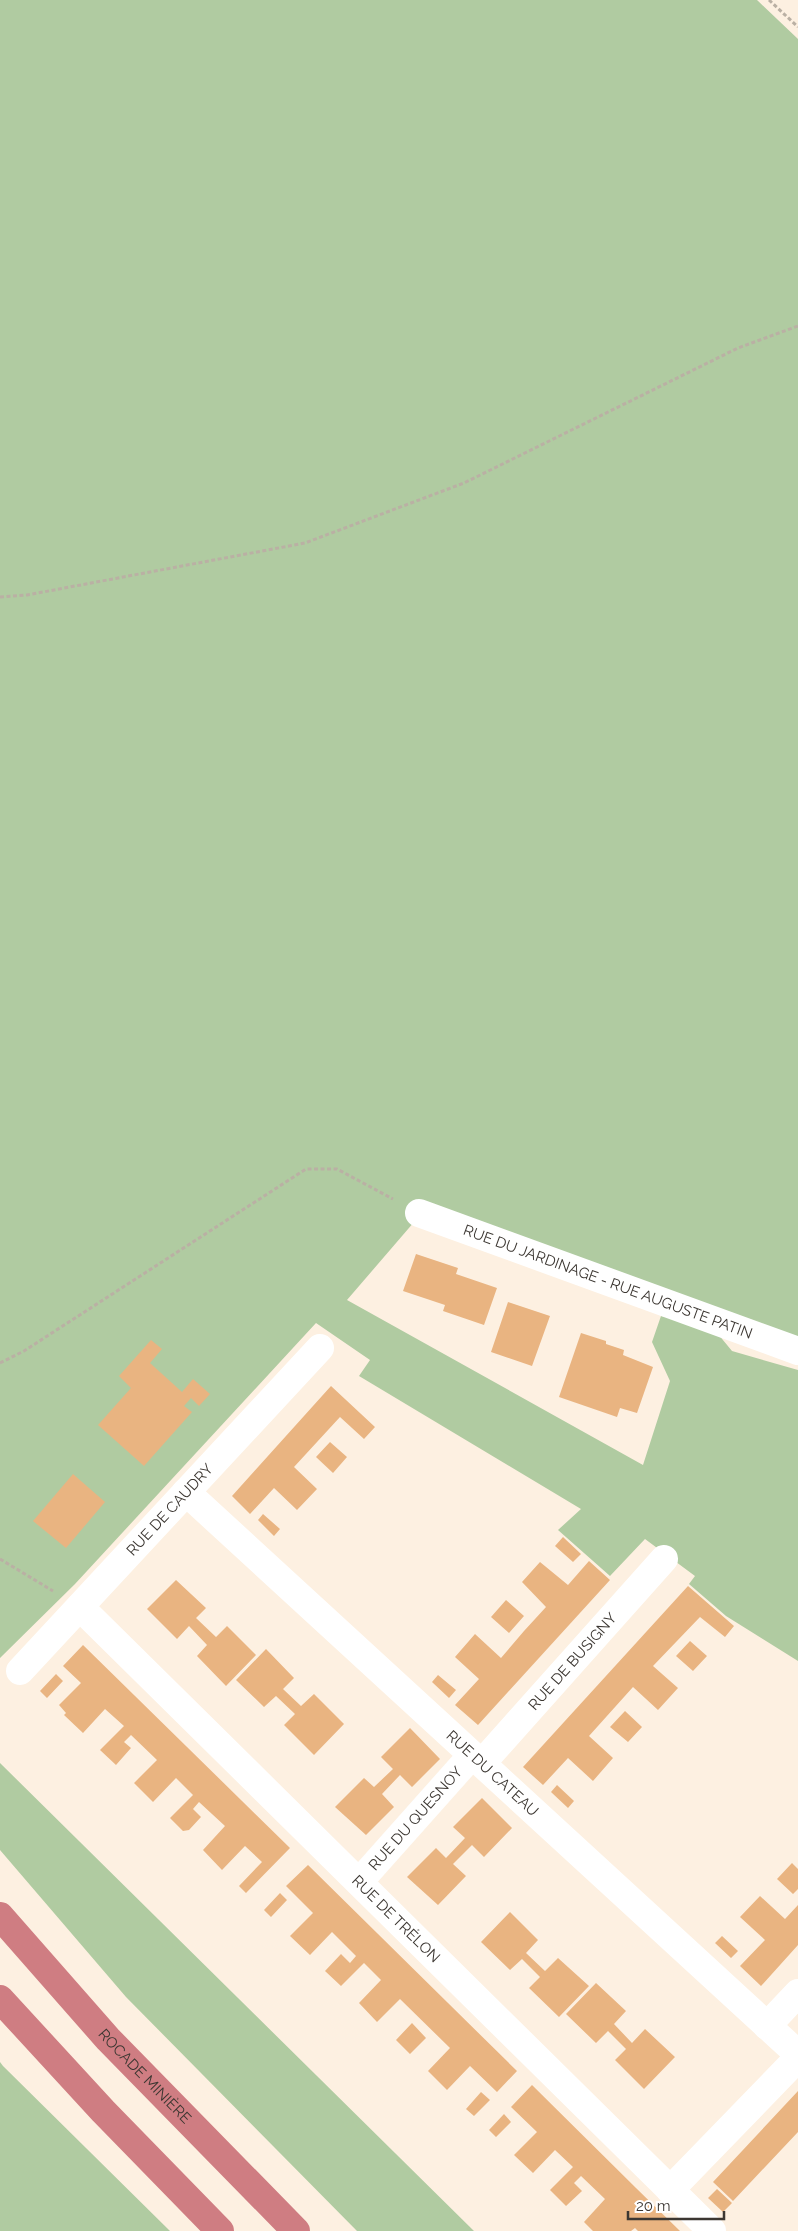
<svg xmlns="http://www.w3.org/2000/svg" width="798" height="2231" font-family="Raleway,sans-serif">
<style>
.green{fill:#b0cba1}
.building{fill:#e9b481}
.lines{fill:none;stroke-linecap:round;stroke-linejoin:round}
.path{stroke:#bab0a4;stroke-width:3;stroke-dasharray:4 2.5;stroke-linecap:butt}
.street{stroke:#fff;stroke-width:28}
.highway{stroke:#cf7d82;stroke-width:28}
.labels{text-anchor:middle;stroke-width:5;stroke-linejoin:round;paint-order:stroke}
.street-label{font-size:15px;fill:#3c3732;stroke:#fff}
</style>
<rect width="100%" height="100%" fill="#fdf0e1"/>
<!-- green -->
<path class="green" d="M0,0H757L798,39V1338L427,1207L347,1300L643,1465L670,1381L652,1342L661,1316L693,1322L718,1334L732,1351L798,1370V1661L726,1616L689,1584L695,1576L645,1539L610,1576L558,1530L581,1509L359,1376L370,1360L316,1323L75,1584L0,1658Z
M0,1763L474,2231H357L126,1997L0,1850Z
M0,2062L3,2066L170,2231H0Z"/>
<!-- building -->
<path class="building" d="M416,1254L458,1268L456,1274L497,1288L484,1325L443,1311L445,1305L403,1291Z
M508,1302L550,1316L532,1366L491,1352Z
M581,1333L606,1341V1344L624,1350L623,1355L653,1367L637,1413L620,1408L617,1417L559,1397Z
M151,1340L162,1349L150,1363L182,1392L193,1379L210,1394L199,1406L191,1398L184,1406L192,1412L144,1466L98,1425L131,1388L119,1376Z
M331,1386L375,1427L364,1439L340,1417L294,1467L317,1489L297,1510L274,1488L250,1514L232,1496Z
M330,1442L347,1457L333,1473L316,1457Z
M73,1474L105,1502L66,1548L33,1521Z
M263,1514L280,1529L274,1536L258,1520Z
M563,1537L581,1554L573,1562L555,1546Z
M589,1561L610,1580L478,1725L455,1705L479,1679L455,1657L475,1634L501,1658L524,1631L546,1607L522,1582L540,1562L568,1585Z
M176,1580L206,1608L196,1618L216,1637L227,1626L256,1655L226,1686L197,1656L207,1645L189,1626L177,1639L147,1609Z
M688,1586L734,1626L725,1637L700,1617L653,1666L678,1688L658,1710L633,1687L589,1736L613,1758L593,1781L568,1758L543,1785L523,1767Z
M506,1600L524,1616L509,1633L491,1617Z
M690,1641L707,1656L693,1671L676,1656Z
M83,1645L290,1848L246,1893L239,1886L262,1862L245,1846L222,1870L203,1850L225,1826L199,1802L193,1809L201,1817L189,1830L183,1831L170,1818L193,1795L176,1778L153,1802L134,1783L157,1760L131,1735L124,1742L131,1748L116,1765L100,1750L124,1726L105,1709L83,1733L64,1715L66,1713L59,1705L81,1683L63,1666Z
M266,1649L294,1678L283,1689L301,1706L314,1694L344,1724L314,1755L284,1725L295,1714L276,1696L264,1707L236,1680Z
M56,1674L63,1681L47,1698L40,1691Z
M438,1675L456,1690L449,1698L432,1682Z
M625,1711L642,1727L628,1742L610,1727Z
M410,1728L440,1759L412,1787L400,1775L382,1794L394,1807L366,1835L335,1807L364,1778L374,1787L393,1769L381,1757Z
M557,1785L574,1801L568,1808L551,1792Z
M482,1798L512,1828L484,1857L472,1845L453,1864L466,1876L438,1905L407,1877L436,1848L446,1858L465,1838L453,1827Z
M792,1863L798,1869V1889L793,1894L777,1879Z
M308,1865L517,2071L497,2092L470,2066L447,2090L428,2071L450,2048L400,1999L377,2022L359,2003L381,1980L364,1963L341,1986L325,1971L341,1954L350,1963L356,1956L332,1932L310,1955L290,1936L313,1913L286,1886Z
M280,1893L287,1900L271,1917L264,1910Z
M760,1896L785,1919L798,1905V1945L761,1986L740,1966L765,1940L740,1917Z
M510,1912L538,1940L526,1953L545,1971L558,1958L589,1986L559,2017L529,1988L540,1977L522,1959L510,1970L481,1942Z
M722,1936L738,1951L731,1958L715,1943Z
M596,1983L626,2011L614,2024L632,2043L645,2029L675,2057L644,2089L615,2060L626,2049L608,2031L596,2043L566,2014Z
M412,2023L426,2038L410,2054L396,2040Z
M532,2085L636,2188L680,2231H638L635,2228L631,2231H593L584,2222L605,2199L581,2176L574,2183L582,2191L566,2206L550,2190L573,2167L555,2150L533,2173L514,2155L537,2132L511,2107Z
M798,2091V2132L733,2201L713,2182Z
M481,2092L490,2100L474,2116L466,2109Z
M504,2114L511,2122L496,2137L489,2130Z
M717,2189L732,2203L723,2212L708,2198Z"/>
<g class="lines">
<!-- path -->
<path class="path" d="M769,0L798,27
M0,597L27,595L305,543L464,483L738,348L798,326
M0,1363L24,1351L306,1169H337L393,1199
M0,1559L53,1591"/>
<!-- street -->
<g class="street">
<path id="s1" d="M419,1213L798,1351"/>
<path id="s2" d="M186,1492L798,2054"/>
<path id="s3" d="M80,1607L712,2231"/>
<path id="s4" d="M20,1671L320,1348"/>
<path id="s5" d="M482,1763L664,1559"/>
<path id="s6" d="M359,1882L472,1755"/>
<path d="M767,2026L798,1993"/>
<path d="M670,2190L798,2058"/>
</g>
<!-- highway -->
<g class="highway">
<path id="s7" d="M0,1916L108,2039L296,2231"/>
<path d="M0,1999L103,2111L220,2231"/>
</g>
</g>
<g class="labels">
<!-- street labels -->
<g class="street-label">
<text dy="5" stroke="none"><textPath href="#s1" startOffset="201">RUE DU JARDINAGE - RUE AUGUSTE PATIN</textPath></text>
<text dy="5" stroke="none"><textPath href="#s4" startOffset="220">RUE DE CAUDRY</textPath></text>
<text dy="5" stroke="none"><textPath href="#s5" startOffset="136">RUE DE BUSIGNY</textPath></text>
<text dy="5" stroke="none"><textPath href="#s2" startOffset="416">RUE DU CATEAU</textPath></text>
<text dy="5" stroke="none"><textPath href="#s6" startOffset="85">RUE DU QUESNOY</textPath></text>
<text dy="5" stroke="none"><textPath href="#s3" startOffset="444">RUE DE TRÉLON</textPath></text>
<text dy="5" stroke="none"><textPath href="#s7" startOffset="216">ROCADE MINIÈRE</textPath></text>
</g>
</g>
<!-- scale -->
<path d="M628 2211v8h96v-8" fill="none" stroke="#3c3732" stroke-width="2.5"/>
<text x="636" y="2211" font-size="15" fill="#3c3732" stroke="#ffffff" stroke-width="4" paint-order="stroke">20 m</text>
</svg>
